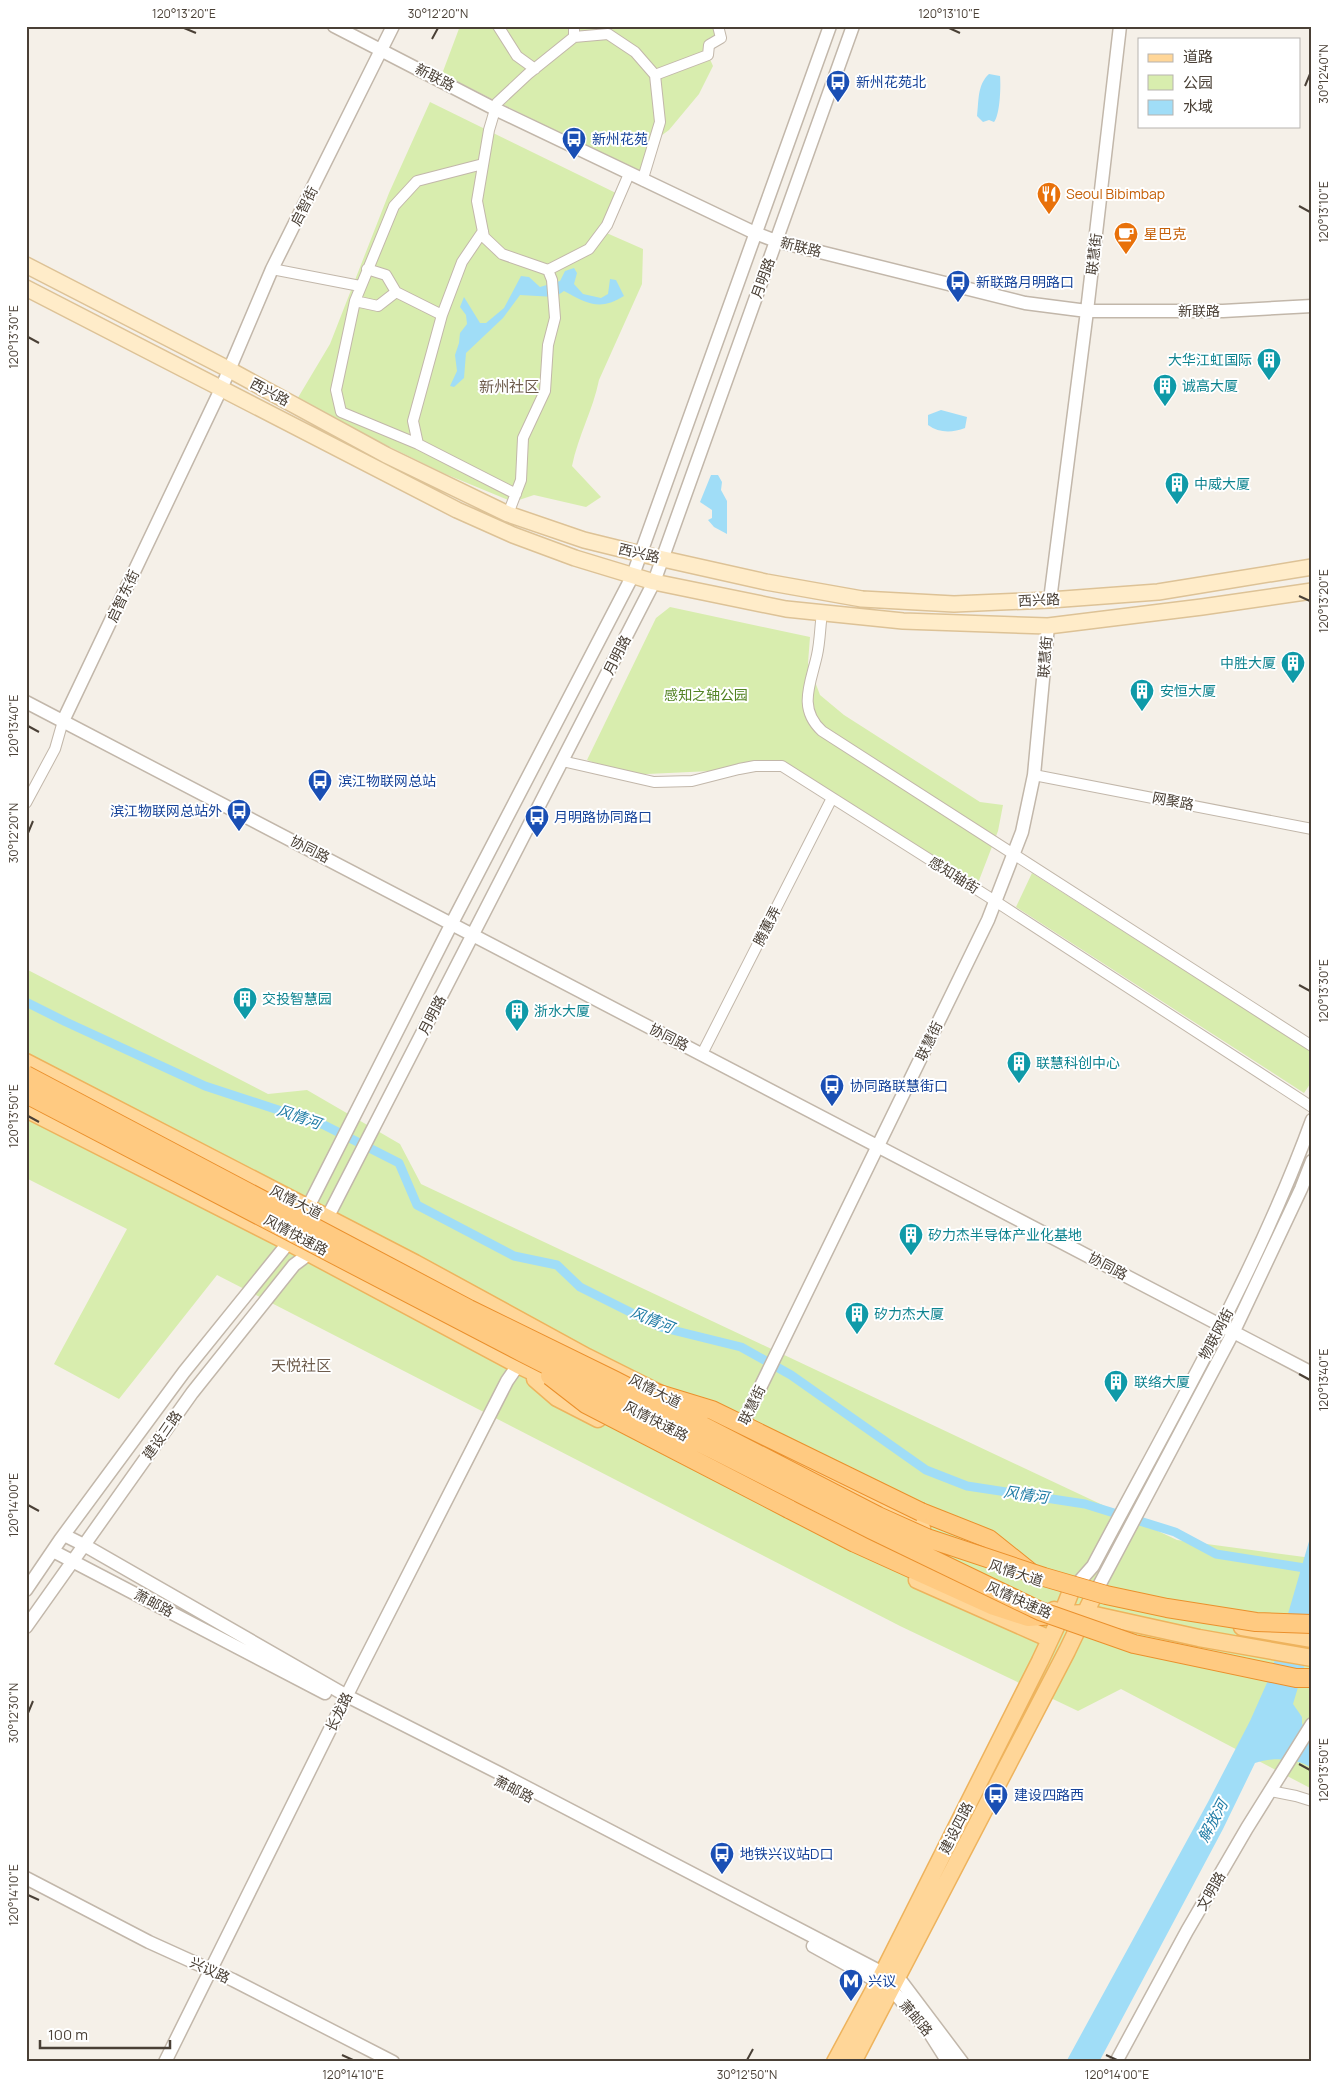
<svg xmlns="http://www.w3.org/2000/svg" width="1338" height="2088" font-family="Manrope,'Noto Sans SC',sans-serif">
<style>
.green{fill:#d8edae}
.water{fill:#a0ddf7}
.lines{fill:none;stroke-linecap:round;stroke-linejoin:round}
.canal{stroke:#a0ddf7;stroke-width:9}
.minor-casing{stroke:#c2b7aa;stroke-width:12}
.tertiary-casing{stroke:#c2b7aa;stroke-width:15}
.secondary-casing{stroke:#ddc296;stroke-width:18}
.primary-casing{stroke:#eeb35d;stroke-width:19}
.trunk-casing{stroke:#eb902c;stroke-width:20}
.minor{stroke:#fff;stroke-width:10}
.tertiary{stroke:#fff;stroke-width:12}
.secondary{stroke:#ffecc9;stroke-width:15}
.primary{stroke:#ffd698;stroke-width:16}
.trunk{stroke:#ffca81;stroke-width:18}
.trunk-bridge-casing{stroke:#eb902c;stroke-width:20;stroke-linecap:butt}
.trunk-bridge{stroke:#ffca81;stroke-width:18}
.ticks{fill:none;stroke:#4a4036;stroke-width:2}
.labels{text-anchor:middle;stroke-width:4;stroke-linejoin:round;paint-order:stroke}
.street-label{font-size:14px;fill:#4a4036;stroke:#fff}
.transit-label{font-size:14px;fill:#164399;stroke:#fff;text-anchor:start}
.food-label{font-size:14px;fill:#c56008;stroke:#fff;text-anchor:start}
.culture-label{font-size:14px;fill:#0d838f;stroke:#fff;text-anchor:start}
.park-label{font-size:14px;fill:#528223;stroke:#fff}
.neighbourhood-label{font-size:15px;fill:#6e5c4c;stroke:#fff}
.water-label{font-size:15px;font-style:italic;fill:#217da6;stroke:#fff}
.neatline{fill:none;stroke:#4a4036;stroke-width:2}
.ticks-label{font-size:12px;text-anchor:middle;fill:#4a4036}
</style>
<rect width="100%" height="100%" fill="#f5f0e8"/>
<!-- green -->
<path class="green" d="M460,26H718L721,38L708,55L713,66L699,94L669,130L654,141L644,175L442,74Z
M430,102L620,195L602,231L643,249L642,284L599,380C593,410 578,436 572,466L601,497L586,507L534,495L513,502L443,473L296,401L330,344L389,193Z
M670,607L810,637L808,663L820,695L844,715L980,802L1003,805L998,831L978,883L967,879L829,802L777,768L626,775L587,760L656,618Z
M1032,873L1312,1052V1081L1304,1093L1016,907Z
M26,969L268,1094L307,1090L400,1144L421,1184L1177,1540L1312,1558V1789L1121,1689L1078,1711L900,1626L217,1275L119,1399L54,1364L127,1229L26,1178Z"/>
<!-- water -->
<path class="water" d="M989,74L1000,76C1001,86 1000,115 994,122L989,120L983,122L977,116C979,101 977,85 989,74Z
M574,268L577,273L574,284L583,294L601,298L608,294L610,279L616,280L624,296C600,311 588,304 564,291L555,297L520,295L503,318L466,353L464,378L454,387L450,386L457,371L455,355L459,343L460,333L467,324L466,315L460,307L464,297L480,323H486L504,308L521,276L529,277L540,287L560,281L565,271Z
M941,410L967,417L965,428C952,433 939,433 928,425V415Z
M711,475H718L722,482L721,490L727,501V534L714,527L708,520L712,518V510L700,502Z
M1312,1531V1640L1293,1704L1302,1717V1724L1312,1733V1768C1296,1758 1273,1757 1255,1763L1223,1829L1099,2062H1066L1208,1802L1250,1721L1270,1676Z"/>
<g class="lines">
<!-- canal -->
<path class="canal" d="M26,1002L66,1022L205,1086L324,1125L399,1163L417,1205L514,1256L557,1265L580,1287L660,1327L741,1347L791,1375L926,1470L967,1486L1085,1504L1175,1532L1216,1554L1311,1569"/>
<defs>
<path id="minor" d="M498,26L517,56L535,69
M574,26V37
M655,75L708,55L709,45L721,38L718,26
M629,174L607,225L589,249L548,270L502,254L484,237L477,201L489,130L497,103L528,74L574,37L608,34L635,52L655,75L660,122L644,175V181
M483,231L462,262L442,315L413,421L418,444L516,494
M272,269L360,286
M367,269L386,275L396,292L442,315
M355,301L378,306L396,292
M418,444L341,412L336,390L355,301L394,206L417,181L483,164
M508,514L521,480L523,438L545,391L548,345L555,318L552,280L548,270
M822,613C820,627 820,642 817,655C811,683 797,708 822,731L1312,1046
M562,761L654,782L692,781L739,769L755,766H782L995,901L1312,1107
M1034,775L1312,829
M26,803L55,749L63,721
M702,1054L832,798
M1270,1791L1296,1796L1312,1801"/>
<path id="tertiary" d="M334,26L495,109L755,233L776,241L1025,303L1087,311H1223L1312,306
M1050,600L1087,311L1120,26
M26,702L1312,1373
M63,721L221,389L272,269L393,26
M304,1215L452,923L633,575L830,26
M324,1224L654,582L853,26
M739,1431L988,920L1022,832L1034,775L1048,626
M64,1535L84,1545L347,1696L499,1773L883,1973L898,1977L962,2062
M53,1551L325,1693
M26,1590L60,1540L184,1372L293,1237
M1071,1591L1093,1566C1170,1420 1255,1276 1312,1120
M1093,1597L1234,1331L1301,1189L1312,1161
M26,1627L192,1393L294,1265L310,1253L313,1246
M26,1878L149,1942L233,1980L393,2062
M813,1946L891,1989L929,2032L948,2062
M165,2062L354,1681L507,1381L518,1365
M1116,2062L1187,1931L1247,1828L1312,1724"/>
<path id="secondary" d="M26,265L228,369L386,455L508,514L584,540L641,554L766,582L862,599L954,604L1050,600L1158,592L1312,567
M26,288L457,510L513,535L575,558L654,582L786,609L903,621L1048,626L1202,607L1312,591"/>
<path id="primary" d="M26,1062L415,1263L587,1357L667,1397
M26,1109L290,1243L518,1365L560,1385
M535,1379L557,1398L598,1419
M702,1414L922,1528
M777,1494L935,1570
M917,1580L1050,1639
M1054,1610L1062,1614L1086,1613L1199,1638L1312,1658
M1242,1627L1312,1639
M835,2062L883,1973L1040,1661L1062,1614L1071,1591
M853,2062L1067,1651L1093,1597"/>
<path id="trunk" d="M789,1509L855,1543L994,1606L1028,1617L1055,1615
M921,1512L989,1539L1029,1571"/>
</defs>
<!-- minor casing -->
<use href="#minor" class="minor-casing"/>
<!-- tertiary casing -->
<use href="#tertiary" class="tertiary-casing"/>
<!-- secondary casing -->
<use href="#secondary" class="secondary-casing"/>
<!-- primary casing -->
<use href="#primary" class="primary-casing"/>
<!-- trunk casing -->
<use href="#trunk" class="trunk-casing"/>
<!-- minor -->
<use href="#minor" class="minor"/>
<!-- tertiary -->
<use href="#tertiary" class="tertiary"/>
<!-- secondary -->
<use href="#secondary" class="secondary"/>
<!-- primary -->
<use href="#primary" class="primary"/>
<!-- trunk -->
<use href="#trunk" class="trunk"/>
<defs>
<path id="trunk-bridge" d="M26,1075L469,1309L614,1380L878,1516L927,1538L1044,1577L1106,1595L1167,1608L1256,1622L1312,1624
M26,1094L523,1353L872,1530L1040,1611L1134,1644L1296,1678H1312
M550,1376L586,1404L789,1509
M653,1392L712,1410L921,1512"/>
</defs>
<!-- trunk-bridge casing -->
<use href="#trunk-bridge" class="trunk-bridge-casing"/>
<!-- trunk-bridge -->
<use href="#trunk-bridge" class="trunk-bridge"/>
</g>
<!-- ticks -->
<path class="ticks" d="M184,28L196,33M949,28L960,33M432,39L438,28M1305,86L1310,74M1299,206L1310,212M28,337L39,343M1299,596L1310,601M28,726L39,732M28,833L33,821M1299,985L1310,991M28,1116L39,1122M1299,1374L1310,1380M28,1505L39,1511M28,1713L33,1701M1299,1764L1310,1770M28,1895L39,1900M342,2055L353,2060M1106,2055L1117,2060M747,2060L753,2049"/>
<!-- icons -->
<defs>
<symbol id="bus-pin" viewBox="-11 -11 22 30"><path d="M0 17L-7.5 6A9.5 9.5 0 1 1 7.5 6Z" fill="#1a4fb4" stroke="#fff"/><path d="M-5-6H5V4H4V6H2V4H-2V6H-4V4H-5ZM-3.5-4V0h7V-4ZM-3.5 1.2v1.5H-2V1.2ZM2 1.2v1.5H3.5V1.2Z" fill="#fff"/></symbol>
<symbol id="restaurant-pin" viewBox="-11 -11 22 30"><path d="M0 17L-7.5 6A9.5 9.5 0 1 1 7.5 6Z" fill="#e8710a" stroke="#fff"/><path d="M-5-6h1v4h1v-4h1v4h1v-4h1v5L-1.5 .5V6h-2V.5L-5-1ZM5-6V6H3V1.5H1.5Q1.5-4 5-6Z" fill="#fff"/></symbol>
<symbol id="cafe-pin" viewBox="-11 -11 22 30"><path d="M0 17L-7.5 6A9.5 9.5 0 1 1 7.5 6Z" fill="#e8710a" stroke="#fff"/><path d="M-5.5-4.5H6V0H3Q3 3.5 0 3.5H-2.5Q-5.5 3.5-5.5 0ZM3-3.2v2h1.7v-2ZM-6 4.5H4V6H-6Z" fill="#fff"/></symbol>
<symbol id="building-pin" viewBox="-11 -11 22 30"><path d="M0 17L-7.5 6A9.5 9.5 0 1 1 7.5 6Z" fill="#0f9aa8" stroke="#fff"/><path d="M-4-6H4V6H1V3H-1V6H-4ZM-2.5-4.3h1.7v1.8h-1.7ZM.8-4.3h1.7v1.8H.8ZM-2.5-1h1.7V.8h-1.7ZM.8-1h1.7V.8H.8Z" fill="#fff"/></symbol>
<symbol id="metro-pin" viewBox="-11 -11 22 30"><path d="M0 17L-7.5 6A9.5 9.5 0 1 1 7.5 6Z" fill="#1a4fb4" stroke="#fff"/><path d="M-5.5 5V-5H-3L0 0L3-5H5.5V5H3V-.5L0 4L-3-.5V5Z" fill="#fff"/></symbol>
</defs>
<g fill-rule="evenodd">
<use href="#bus-pin" x="824" y="68" width="28" height="38"/>
<use href="#bus-pin" x="560" y="125" width="28" height="38"/>
<use href="#restaurant-pin" x="1035" y="180" width="28" height="38"/>
<use href="#cafe-pin" x="1112" y="220" width="28" height="38"/>
<use href="#bus-pin" x="944" y="268" width="28" height="38"/>
<use href="#building-pin" x="1255" y="346" width="28" height="38"/>
<use href="#building-pin" x="1151" y="372" width="28" height="38"/>
<use href="#building-pin" x="1163" y="470" width="28" height="38"/>
<use href="#building-pin" x="1279" y="649" width="28" height="38"/>
<use href="#building-pin" x="1128" y="677" width="28" height="38"/>
<use href="#bus-pin" x="306" y="767" width="28" height="38"/>
<use href="#bus-pin" x="225" y="797" width="28" height="38"/>
<use href="#bus-pin" x="523" y="803" width="28" height="38"/>
<use href="#building-pin" x="231" y="985" width="28" height="38"/>
<use href="#building-pin" x="503" y="997" width="28" height="38"/>
<use href="#building-pin" x="1005" y="1049" width="28" height="38"/>
<use href="#bus-pin" x="818" y="1072" width="28" height="38"/>
<use href="#building-pin" x="897" y="1221" width="28" height="38"/>
<use href="#building-pin" x="843" y="1300" width="28" height="38"/>
<use href="#building-pin" x="1102" y="1368" width="28" height="38"/>
<use href="#bus-pin" x="982" y="1781" width="28" height="38"/>
<use href="#bus-pin" x="708" y="1840" width="28" height="38"/>
<use href="#metro-pin" x="837" y="1967" width="28" height="38"/>
</g>
<g class="labels">
<!-- street labels -->
<g class="street-label">
<text transform="translate(435 77) rotate(27)" y="5">新联路</text>
<text transform="translate(304 206) rotate(-63)" y="5">启智街</text>
<text transform="translate(801 247) rotate(14)" y="5">新联路</text>
<text transform="translate(1094 254) rotate(-83)" y="5">联慧街</text>
<text transform="translate(763 278) rotate(-70)" y="5">月明路</text>
<text x="1199" y="316">新联路</text>
<text transform="translate(270 392) rotate(28)" y="5">西兴路</text>
<text transform="translate(639 553) rotate(13)" y="5">西兴路</text>
<text transform="translate(123 596) rotate(-65)" y="5">启智东街</text>
<text transform="translate(1039 600) rotate(-3)" y="5">西兴路</text>
<text transform="translate(617 655) rotate(-63)" y="5">月明路</text>
<text transform="translate(1045 657) rotate(-85)" y="5">联慧街</text>
<text transform="translate(1173 801) rotate(11)" y="5">网聚路</text>
<text transform="translate(310 849) rotate(27)" y="5">协同路</text>
<text transform="translate(954 875) rotate(32)" y="5">感知轴街</text>
<text transform="translate(767 926) rotate(-63)" y="5">腾蕙弄</text>
<text transform="translate(432 1015) rotate(-63)" y="5">月明路</text>
<text transform="translate(669 1037) rotate(27)" y="5">协同路</text>
<text transform="translate(929 1041) rotate(-64)" y="5">联慧街</text>
<text transform="translate(296 1202) rotate(27)" y="5">风情大道</text>
<text transform="translate(296 1235) rotate(28)" y="5">风情快速路</text>
<text transform="translate(1108 1266) rotate(28)" y="5">协同路</text>
<text transform="translate(1216 1334) rotate(-62)" y="5">物联网街</text>
<text transform="translate(655 1391) rotate(27)" y="5">风情大道</text>
<text transform="translate(752 1405) rotate(-64)" y="5">联慧街</text>
<text transform="translate(656 1421) rotate(27)" y="5">风情快速路</text>
<text transform="translate(162 1435) rotate(-55)" y="5">建设三路</text>
<text transform="translate(1016 1573) rotate(18)" y="5">风情大道</text>
<text transform="translate(1019 1600) rotate(24)" y="5">风情快速路</text>
<text transform="translate(154 1603) rotate(28)" y="5">萧邮路</text>
<text transform="translate(339 1712) rotate(-64)" y="5">长龙路</text>
<text transform="translate(514 1789) rotate(27)" y="5">萧邮路</text>
<text transform="translate(956 1828) rotate(-63)" y="5">建设四路</text>
<text transform="translate(1211 1891) rotate(-60)" y="5">文明路</text>
<text transform="translate(210 1970) rotate(25)" y="5">兴议路</text>
<text transform="translate(916 2018) rotate(50)" y="5">萧邮路</text>
</g>
<!-- transit labels -->
<g class="transit-label">
<text x="856" y="87">新州花苑北</text>
<text x="592" y="144">新州花苑</text>
<text x="976" y="287">新联路月明路口</text>
<text x="338" y="786">滨江物联网总站</text>
<text x="222" y="816" text-anchor="end">滨江物联网总站外</text>
<text x="554" y="822">月明路协同路口</text>
<text x="850" y="1091">协同路联慧街口</text>
<text x="1014" y="1800">建设四路西</text>
<text x="740" y="1859">地铁兴议站D口</text>
<text x="868" y="1986">兴议</text>
</g>
<!-- food labels -->
<g class="food-label">
<text x="1066" y="199">Seoul Bibimbap</text>
<text x="1144" y="239">星巴克</text>
</g>
<!-- culture labels -->
<g class="culture-label">
<text x="1252" y="365" text-anchor="end">大华江虹国际</text>
<text x="1182" y="391">诚高大厦</text>
<text x="1194" y="489">中威大厦</text>
<text x="1276" y="668" text-anchor="end">中胜大厦</text>
<text x="1160" y="696">安恒大厦</text>
<text x="262" y="1004">交投智慧园</text>
<text x="534" y="1016">浙水大厦</text>
<text x="1036" y="1068">联慧科创中心</text>
<text x="928" y="1240">矽力杰半导体产业化基地</text>
<text x="874" y="1319">矽力杰大厦</text>
<text x="1134" y="1387">联络大厦</text>
</g>
<!-- park labels -->
<g class="park-label">
<text x="706" y="700">感知之轴公园</text>
</g>
<!-- neighbourhood labels -->
<g class="neighbourhood-label">
<text x="509" y="392">新州社区</text>
<text x="301" y="1371">天悦社区</text>
</g>
<!-- water labels -->
<g class="water-label">
<text transform="translate(299 1117) rotate(19)" y="5">风情河</text>
<text transform="translate(652 1320) rotate(22)" y="5">风情河</text>
<text transform="translate(1026 1495) rotate(8)" y="5">风情河</text>
<text transform="translate(1213 1821) rotate(-62)" y="5">解放河</text>
</g>
</g>
<!-- border -->
<rect width="1338" height="2088" fill="none" stroke="#ffffff" stroke-width="55"/>
<!-- legend -->
<rect x="1138" y="38" width="162" height="90" fill="#ffffff" stroke="#b7b3af"/>
<rect x="1148" y="54" width="25" height="8" fill="#ffd698" stroke="#b7b3af"/>
<text x="1183" y="62" font-size="15" fill="#4a4036">道路</text>
<rect x="1148" y="75" width="25" height="15" fill="#d8edae" stroke="#b7b3af"/>
<text x="1183" y="88" font-size="15" fill="#4a4036">公园</text>
<rect x="1148" y="100" width="25" height="15" fill="#a0ddf7" stroke="#b7b3af"/>
<text x="1183" y="112" font-size="15" fill="#4a4036">水域</text>
<!-- scale -->
<path d="M40 2040v8h130v-8" fill="none" stroke="#4a4036" stroke-width="2.5"/>
<text x="48" y="2040" font-size="15" fill="#4a4036" stroke="#ffffff" stroke-width="4" paint-order="stroke">100 m</text>
<rect x="28" y="28" width="1282" height="2032" class="neatline"/>
<g class="ticks-label">
<text x="184" y="18">120°13'20"E</text>
<text x="438" y="18">30°12'20"N</text>
<text x="949" y="18">120°13'10"E</text>
<text transform="translate(1324 74) rotate(-90)" y="4">30°12'40"N</text>
<text transform="translate(1324 212) rotate(-90)" y="4">120°13'10"E</text>
<text transform="translate(14 337) rotate(-90)" y="4">120°13'30"E</text>
<text transform="translate(1324 601) rotate(-90)" y="4">120°13'20"E</text>
<text transform="translate(14 726) rotate(-90)" y="4">120°13'40"E</text>
<text transform="translate(14 833) rotate(-90)" y="4">30°12'20"N</text>
<text transform="translate(1324 991) rotate(-90)" y="4">120°13'30"E</text>
<text transform="translate(14 1116) rotate(-90)" y="4">120°13'50"E</text>
<text transform="translate(1324 1380) rotate(-90)" y="4">120°13'40"E</text>
<text transform="translate(14 1505) rotate(-90)" y="4">120°14'00"E</text>
<text transform="translate(14 1713) rotate(-90)" y="4">30°12'30"N</text>
<text transform="translate(1324 1770) rotate(-90)" y="4">120°13'50"E</text>
<text transform="translate(14 1895) rotate(-90)" y="4">120°14'10"E</text>
<text x="353" y="2079">120°14'10"E</text>
<text x="747" y="2079">30°12'50"N</text>
<text x="1117" y="2079">120°14'00"E</text>
</g>
</svg>
